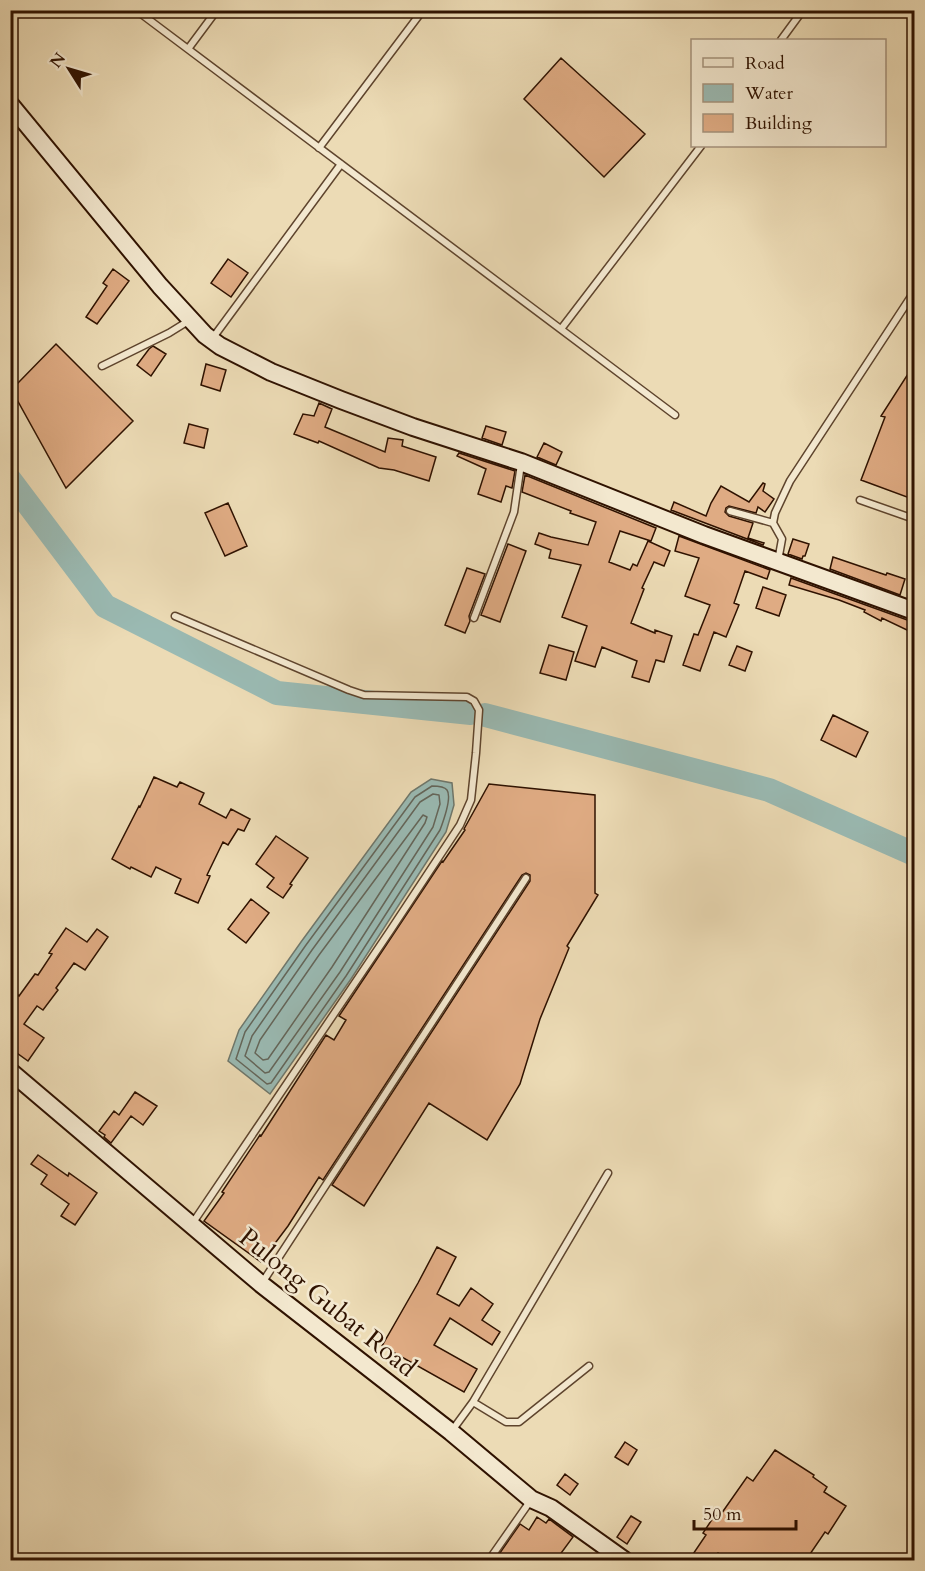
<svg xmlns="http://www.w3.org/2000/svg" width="925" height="1571" font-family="Cardo,serif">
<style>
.water{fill:#9abab3;stroke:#6f776b;stroke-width:1.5}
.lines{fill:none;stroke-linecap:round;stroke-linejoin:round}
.shore{stroke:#64665a;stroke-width:1.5}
.river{stroke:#9abab3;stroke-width:24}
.building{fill:#dfab83;stroke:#2f1200;stroke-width:1.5}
.lane-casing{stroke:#5e442d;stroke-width:9}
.secondary-casing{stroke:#2f1200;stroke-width:20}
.lane{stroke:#f3e8cf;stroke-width:6}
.secondary{stroke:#f3e8cf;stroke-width:16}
.labels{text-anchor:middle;stroke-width:5;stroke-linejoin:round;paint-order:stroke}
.street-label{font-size:26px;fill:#2f1200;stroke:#f3e8cf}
</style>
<rect width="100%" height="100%" fill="#ecdbb5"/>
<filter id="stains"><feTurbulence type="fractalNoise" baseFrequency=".00333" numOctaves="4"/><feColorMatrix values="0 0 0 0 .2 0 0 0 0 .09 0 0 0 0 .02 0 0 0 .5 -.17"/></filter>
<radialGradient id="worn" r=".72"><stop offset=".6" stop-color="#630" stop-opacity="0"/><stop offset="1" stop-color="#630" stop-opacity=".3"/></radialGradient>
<!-- water -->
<path class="water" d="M431,779L452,783L454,805L446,832L351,979L270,1094L228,1061L239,1030L301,942L411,792Z"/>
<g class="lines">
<!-- shore -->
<path class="shore" d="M432,786C436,786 444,786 447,790C452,797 443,822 440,830L346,976L271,1083L267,1084L236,1059L245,1032L306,945L415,797Z
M433,794L439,795L440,804L433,827L340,972L269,1072L265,1073L245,1056L252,1036L312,950L420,802Z
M423,815L427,817L425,823L332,967L268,1059L263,1060L255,1053L260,1040L319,955Z"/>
<!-- river -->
<path class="river" d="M10,480L105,606L277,693L471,713
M485,715L769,790L914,854"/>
</g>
<!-- building -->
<path class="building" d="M561,58L645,134L604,177L524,99Z
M228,259L248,273L231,297L211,283Z
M113,269L129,281L97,324L86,317L107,286L103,283Z
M56,344L133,421L66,488L10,387V382L18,383Z
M153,346L166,354L151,376L137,365L149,349Z
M915,363V500L861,480L885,417L881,416Z
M206,364L226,370L220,391L201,385Z
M319,403L332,409L325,427L385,452L388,438L403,440L402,446L436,457L429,481L394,470L379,468L319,441L318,443L294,434L303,414L314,416Z
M189,424L208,429L204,448L184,443Z
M486,426L506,432L502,445L482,438Z
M544,443L562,452L556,465L537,457Z
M459,453L515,471L512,488L506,486L501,502L478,494L486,469L457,456Z
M525,475L656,528L651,541L620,531L609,562L630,570L633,564L637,566L648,541L670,551L664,566L654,562L642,588L644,589L631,623L655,633V630L672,636L664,662L656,660L649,682L632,677L637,661L602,647L595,667L575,661L587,626L562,617L581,565L549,558L551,550L535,544L539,533L551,537L588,545L596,522L570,513L571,511L522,492Z
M763,483L765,484L763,491L774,499L765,512L758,507L756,513L729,506L726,508L725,512L729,516L753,523L748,538L764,543L763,545L671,510L674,502L706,516L711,503L721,486L749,502Z
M228,503L247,546L225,556L205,513Z
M679,536L770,570L767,579L745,571L734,603L739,605L726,637L714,632L700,671L683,665L694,634L698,635L710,605L685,596L699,558L675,551Z
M793,539L809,544L805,556H803L802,559L788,554Z
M508,544L526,551L500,622L481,615Z
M833,557L886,575L887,573L905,579L900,595L830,569Z
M467,568L485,574L469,616L470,621L465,633L445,625Z
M791,578L910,621H912L907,630L882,618L881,621L864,612L865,610L839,600L789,585Z
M763,587L786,595L779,616L756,608Z
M549,645L574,652L566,680L540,673Z
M737,646L752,652L745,671L729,665Z
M833,715L868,732L856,757L821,740Z
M154,777L177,787L180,782L204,793L199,804L226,818L231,809L250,819L244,831L238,829L228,845L223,842L207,875L210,876L198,903L175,893L181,879L156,867L151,877L131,867L130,869L112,859L139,806L140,807Z
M489,784L595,795V893L598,895L567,946L569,948L540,1019L520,1084L487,1140L429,1103L364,1206L332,1185L530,881V875L526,873L522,875L323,1180L319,1177L288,1226L261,1262L204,1221L224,1193L222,1192L260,1135L261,1136L326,1035L334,1040L346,1020L339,1016L442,861L443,862L465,830L464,829Z
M276,836L308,858L290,884L292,885L283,898L267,887L274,878L256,864Z
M251,899L269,913L246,943L228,929Z
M66,928L87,942L97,929L108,937L85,970L74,963L56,988L58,990L43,1010L37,1006L24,1024L44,1038L28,1061L10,1048V1003L17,994L19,996L35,974L38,975L52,954L49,953Z
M135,1092L157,1106L143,1125L131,1116L111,1143L104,1137L105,1135L99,1131L114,1111L119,1115Z
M38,1155L68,1176L69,1173L97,1193L75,1225L61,1216L69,1204L41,1184L47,1175L31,1164Z
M437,1247L456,1257L437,1294L459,1306L471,1288L493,1304L482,1320L500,1332L492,1345L450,1318L434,1345L477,1369L464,1392L382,1346L418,1283Z
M625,1442L637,1450L628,1465L615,1457Z
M775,1450L814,1475L813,1477L827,1487L824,1492L846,1506L828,1534L825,1532L806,1560H730L718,1553L713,1560H689L706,1535L703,1533L715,1515L719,1517L747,1477L753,1481Z
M565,1474L578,1484L570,1495L557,1485Z
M631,1516L641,1522L627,1544L617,1537Z
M537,1517L546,1523L549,1519L573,1537L556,1560H495L520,1524L529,1530Z"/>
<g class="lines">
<defs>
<path id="lane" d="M136,10L675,415
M781,40L803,10
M188,49L217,10
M319,148L423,10
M561,329L701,146
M212,339L341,164
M102,366L169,333L190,320
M860,500L914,519
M730,511L773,523
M778,561L782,539L773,523L775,513L790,481L914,292
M175,616L349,690L364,695L467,697L474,701L479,710L476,753L471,800L460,825L390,931L192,1224
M474,618L514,512L521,464
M262,1283L526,878
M473,1402L506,1422H519L589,1366
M451,1432L473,1402L608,1173
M489,1560L531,1500"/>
<path id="secondary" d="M10,104L160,286L205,335L220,346L271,372L341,400L413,427L521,462L704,535L914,611
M10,1071L261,1284L451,1432L531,1499L551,1508L624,1560"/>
</defs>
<!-- lane casing -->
<use href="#lane" class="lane-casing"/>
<!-- secondary casing -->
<use href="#secondary" class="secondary-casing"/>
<!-- lane -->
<use href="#lane" class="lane"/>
<!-- secondary -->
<use href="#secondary" class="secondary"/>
</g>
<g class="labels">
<!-- street labels -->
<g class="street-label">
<text transform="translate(328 1302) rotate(39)" y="9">Pulong Gubat Road</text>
</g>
</g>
<!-- margin -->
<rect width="925" height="1571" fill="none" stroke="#ecdbb5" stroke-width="36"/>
<rect x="12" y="12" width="901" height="1547" fill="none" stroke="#2f1200" stroke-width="3"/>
<rect x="18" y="18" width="889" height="1535" fill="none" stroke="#2f1200" stroke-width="1.5"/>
<!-- legend -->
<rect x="691" y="39" width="195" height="108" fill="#f3e8cf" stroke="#a5927c" stroke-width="1.5"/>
<rect x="703" y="58" width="30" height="9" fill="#f3e8cf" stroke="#a5927c" stroke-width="1.5"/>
<text x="745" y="69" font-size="18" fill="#2f1200">Road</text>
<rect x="703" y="84" width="30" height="18" fill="#9abab3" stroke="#a5927c" stroke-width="1.5"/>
<text x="745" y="99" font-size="18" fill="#2f1200">Water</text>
<rect x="703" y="114" width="30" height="18" fill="#dfab83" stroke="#a5927c" stroke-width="1.5"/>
<text x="745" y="129" font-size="18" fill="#2f1200">Building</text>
<!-- north arrow -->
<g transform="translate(69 69) rotate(307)" stroke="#f3e8cf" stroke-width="4.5" paint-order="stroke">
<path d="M0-4.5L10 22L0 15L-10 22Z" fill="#2f1200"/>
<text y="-9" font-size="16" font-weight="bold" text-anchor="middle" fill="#2f1200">N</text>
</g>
<!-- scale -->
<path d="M694 1520v9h102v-9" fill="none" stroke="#2f1200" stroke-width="3"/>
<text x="703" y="1520" font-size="18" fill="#2f1200" stroke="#f3e8cf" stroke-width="4.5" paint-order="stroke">50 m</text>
<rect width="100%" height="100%" filter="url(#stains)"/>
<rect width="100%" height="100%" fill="url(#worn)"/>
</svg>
